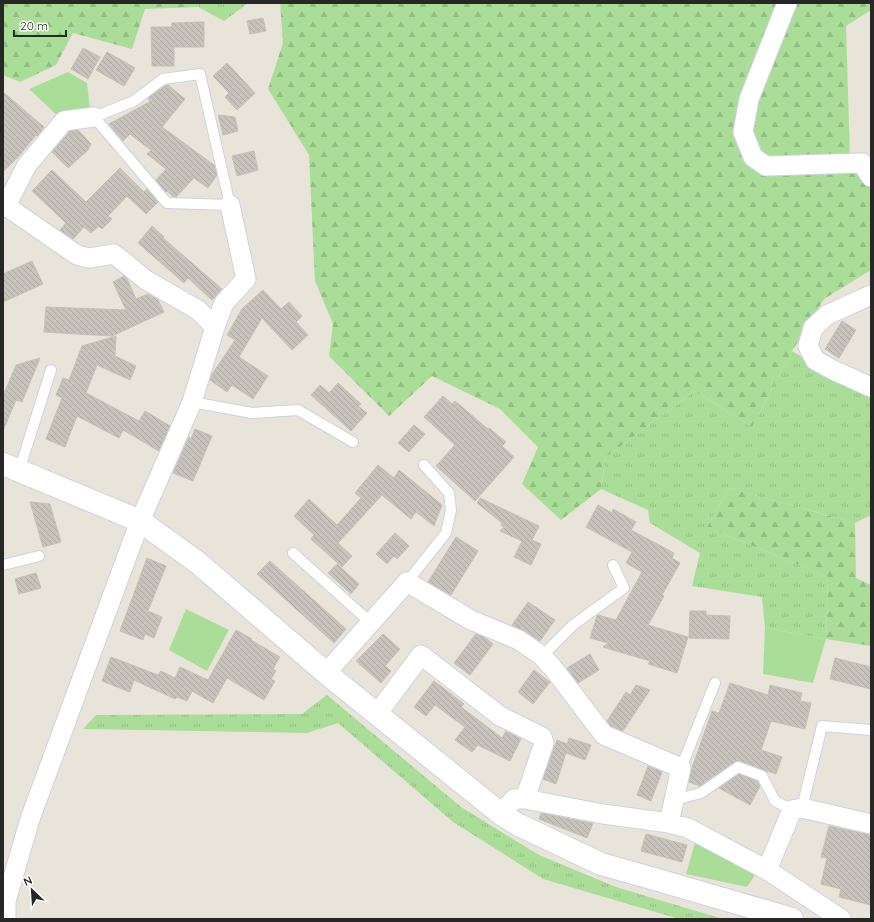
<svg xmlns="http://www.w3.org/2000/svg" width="874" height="922" font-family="Quicksand,sans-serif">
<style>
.grass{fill:url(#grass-tufts)}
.forest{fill:url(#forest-firs)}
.garden{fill:#aade98}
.building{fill:url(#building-back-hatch);stroke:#c4c0b3}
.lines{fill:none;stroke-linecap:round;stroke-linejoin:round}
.service-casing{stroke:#cfd1e0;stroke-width:12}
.minor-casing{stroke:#cfd1e0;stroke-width:21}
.tertiary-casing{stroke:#cfd1e0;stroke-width:24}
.service{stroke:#fff;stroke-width:10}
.minor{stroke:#fff;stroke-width:19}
.tertiary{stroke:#fff;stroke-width:22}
</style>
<defs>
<pattern id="grass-tufts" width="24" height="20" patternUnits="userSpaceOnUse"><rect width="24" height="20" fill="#aade98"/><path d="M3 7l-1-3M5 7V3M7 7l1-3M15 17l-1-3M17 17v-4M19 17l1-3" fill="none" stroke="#92be83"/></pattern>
<pattern id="forest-firs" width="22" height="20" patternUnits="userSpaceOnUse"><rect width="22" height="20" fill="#aade98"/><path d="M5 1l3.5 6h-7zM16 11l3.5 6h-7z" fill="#92be83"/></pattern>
<pattern id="building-back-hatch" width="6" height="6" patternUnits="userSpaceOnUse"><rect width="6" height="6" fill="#c7c3bc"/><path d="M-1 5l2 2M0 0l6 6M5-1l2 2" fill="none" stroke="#aba8a2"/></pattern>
</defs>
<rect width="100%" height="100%" fill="#e9e4d9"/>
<!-- grass -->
<path class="grass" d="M199,3H248L224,21L198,7Z
M792,351L871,397V515L855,523L729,488L707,527L828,577L826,639L765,628L762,597L692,586L700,553L650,523L648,510L601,489L606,457L695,391L752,427Z
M327,695L461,807L539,855L616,887L723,919H679L543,879L453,822L338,723L307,733L83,729L96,715L302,714Z"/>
<!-- forest -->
<path class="forest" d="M3,3H199L198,7L145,9L132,49L73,33L56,65L20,82L3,75Z
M280,3H871V10L846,26L850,158L871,170V270L824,299L792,351L752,427L695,391L606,457L601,489L561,520L522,484L538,447L500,409L432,376L389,416L329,356L333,324L315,281L309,155L268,89L283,43Z
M729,488L855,523L856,578L871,585V646L826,639L828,577L707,527Z"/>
<!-- garden -->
<path class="garden" d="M68,72L87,83L90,108L61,119L29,89Z
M186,609L229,630L207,671L169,650Z
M765,628L826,639L813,683L763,674Z
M696,839L755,875L747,887L686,874Z"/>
<!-- building -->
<path class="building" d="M263,18L266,31L250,34L247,21Z
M204,22V47H174V66H152L151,27H172V23Z
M83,48L100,57L88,79L71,69Z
M107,52L135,68L124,86L96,70Z
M227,63L255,93L237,110L225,97L229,93L213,76Z
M166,85H168L185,99L162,127L214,165L217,175L208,188L194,178L176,197H173L167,191L166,192L156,180L166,169L147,154L151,150L130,134L123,141L109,124L151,101L148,99L149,97Z
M3,92L44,127L37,136L36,135L19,156L3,172Z
M218,115L235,117L238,131L223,135Z
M78,130L91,144L88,150L68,168L52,152L70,131Z
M254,151L258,170L237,176L232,156Z
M120,168L144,192L147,189L158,202L146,214L127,196L108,216L112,219L102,229L99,226L91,233L84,227L73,239L60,230L66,223L32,191L52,170L86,202Z
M152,226L164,237L163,238L222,289L212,300L188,278L184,283L138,243Z
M32,261L43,284L3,302V274Z
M124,276L127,279L136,299L148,294L158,300L164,312L112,336L44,332L46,307L126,310L113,282Z
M263,290L281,309L289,302L302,316L296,322L308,335L292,350L262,318L239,357L268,376L253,399L232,385L227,392L210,380L211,376L235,340L227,335L242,309Z
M842,321L856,330L839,358L825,349Z
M116,336L115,356L136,366L130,380L97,365L86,393L139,421L145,411L170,426L159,451L123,430L119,438L77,416L65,447L46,439L62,398L56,395L63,378L69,380L82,346Z
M40,358L22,402L16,400L3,431V396L16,365Z
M338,383L361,404L358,406L367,413L351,431L311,395L320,385L329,393Z
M443,396L452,404L455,401L488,429L489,428L506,442L502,446L514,457L475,501L436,466L455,445L424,417Z
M414,425L425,434L409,452L398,443Z
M195,429L212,436L193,481L173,473L189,437L191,439Z
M378,465L394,478L399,470L442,505L434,526L416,512L411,519L382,495L338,543L352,556L342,567L311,539L314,535L294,516L309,499L337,525L361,498L355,493Z
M480,498L539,526L532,540L541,544L531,565L514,557L522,541L500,531L504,527L501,525L502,523L477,503Z
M30,502L50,504L61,542L43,547Z
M598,505L612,513L613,509L636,522L631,530L674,553L672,558L680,563L662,595L664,596L648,625L688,637L677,673L648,664L650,661L603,647L608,643L590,638L597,616L598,615L616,620L642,572L626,563L632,552L586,527Z
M395,533L409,546L397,559L394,556L387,564L376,554Z
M456,537L478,551L451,595L428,582Z
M147,558L166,566L148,611L162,617L154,638L145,634L143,640L120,631Z
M270,561L346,629L334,643L257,574Z
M337,564L359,584L351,594L328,573Z
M36,573L41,588L19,594L15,579Z
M528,602L555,620L540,641L525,631L512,625Z
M690,611H706V615L730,616L729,639L689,638Z
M236,630L252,639L251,640L280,657L273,669L276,671L271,679L275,681L264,700L227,678L213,703L192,691L187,701L177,697L175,699L134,680L130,692L102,681L111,657L158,675L161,671L175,678L180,667L208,680Z
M383,634L400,649L385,666L391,671L381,683L356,661Z
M476,634L484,637L493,644L470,675L454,663Z
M590,654L599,670L578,683L567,668Z
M835,658L871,667V689L830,679Z
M534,670L550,682L533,704L518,692Z
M434,681L464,704L461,707L502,738L506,731L521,739L510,761L478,745L472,752L455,740L465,727L435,705L426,716L414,707Z
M730,683L768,695L770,685L802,693L800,701L811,703L805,729L771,721L761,750L782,757L776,774L768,771L767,772L764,770L740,761H737L706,781H705L704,783L700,786L689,782L692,768L712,711L719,713Z
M636,685L650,690L623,731L611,726L607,721L626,692L630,695Z
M569,738L591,745L585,760L566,753L556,784L543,779L557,740L567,744Z
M648,766L662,772L651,801L637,795Z
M739,774L757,781L760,786L750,805L719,788Z
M541,813L590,823H593L587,838L539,819Z
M829,826L871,835V905L839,897L841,889L821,884L827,858L821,857Z
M646,834L687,845L682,862L641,851Z"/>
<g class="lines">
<defs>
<path id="service" d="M200,74L230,205L167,203L94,117L134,101L163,79Z
M192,402L252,413L298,410L353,442
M19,471L51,370
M293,553L371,623
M3,565L39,556
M407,582L446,533L451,510L449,493L424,465
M542,656L573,625L624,588L613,565
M681,768L715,683
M674,800L701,793L738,767L762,776L775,801L792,810
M802,808L822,726L871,730"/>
<path id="minor" d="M787,3L749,99L743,132L753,157L766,166L862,163L871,177
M6,206L77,255L89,258L114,254L146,280L198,310L215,327
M3,207L6,206L27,165L64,121L94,117
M871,295L827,315L813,328L808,346L815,360L833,370L871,387
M326,673L407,582L471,620L519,640L542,656L553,668L604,735L681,768L669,823
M377,714L421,655L500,716L542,737L544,743L525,799
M501,814L514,799H525L603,814L669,823L688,828L767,870L841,919
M767,870L792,810L802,808L871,824
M6,919V901L30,819L140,521L192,402L215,327L224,303L246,279L230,205"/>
<path id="tertiary" d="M3,464L140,521L197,562L326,673L501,814L517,824L601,864L651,878L792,919"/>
</defs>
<!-- service casing -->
<use href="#service" class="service-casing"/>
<!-- minor casing -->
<use href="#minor" class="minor-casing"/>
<!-- tertiary casing -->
<use href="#tertiary" class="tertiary-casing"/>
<!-- service -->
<use href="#service" class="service"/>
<!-- minor -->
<use href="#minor" class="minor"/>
<!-- tertiary -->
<use href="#tertiary" class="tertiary"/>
</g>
<!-- border -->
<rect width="874" height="922" fill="none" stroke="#272727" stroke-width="8"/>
<!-- north arrow -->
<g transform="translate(32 890) rotate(335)" stroke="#ffffff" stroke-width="3" paint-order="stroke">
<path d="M0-3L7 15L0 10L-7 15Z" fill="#272727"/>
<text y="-6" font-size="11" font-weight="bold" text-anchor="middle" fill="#272727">N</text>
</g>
<!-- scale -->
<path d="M14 30v6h52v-6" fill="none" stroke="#272727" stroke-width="2"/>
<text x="20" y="30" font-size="12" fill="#272727" stroke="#ffffff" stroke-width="3" paint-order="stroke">20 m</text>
</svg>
